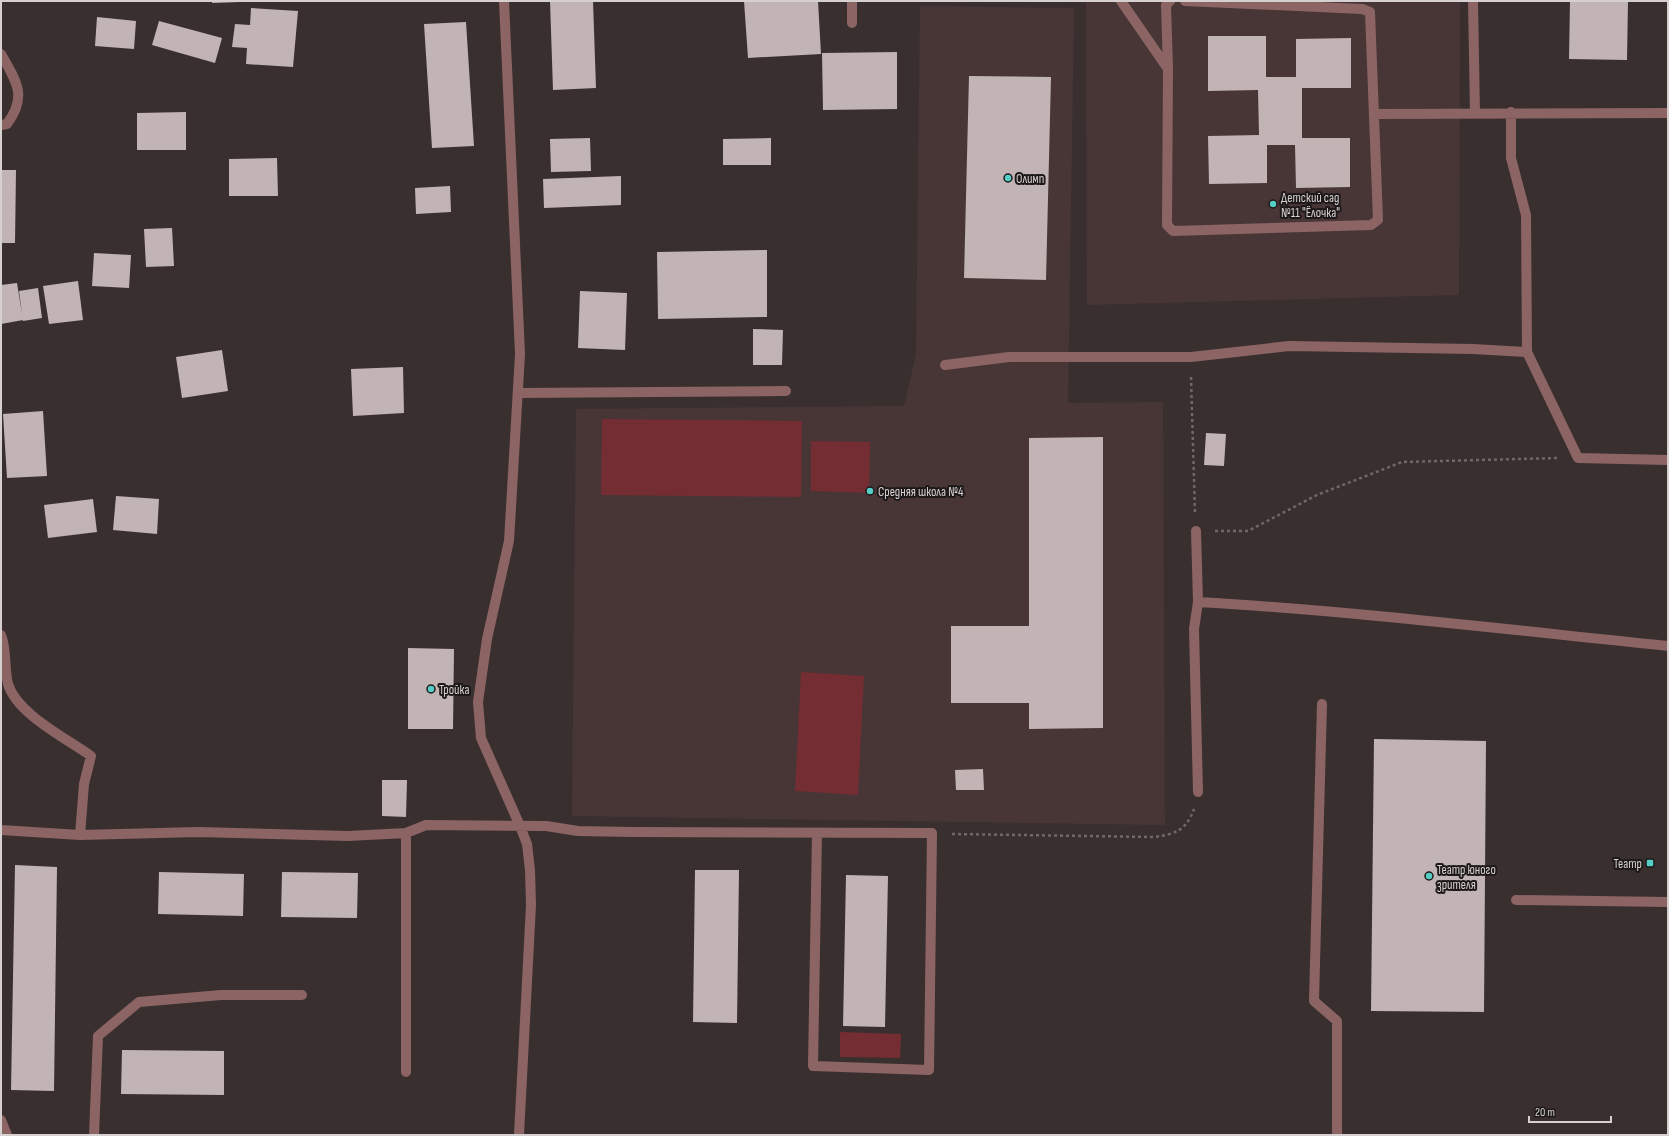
<svg xmlns="http://www.w3.org/2000/svg" width="1669" height="1136" font-family="'Sofia Sans Condensed',sans-serif">
<style>
.built{fill:#483636}
.green{fill:#742d32}
.building{fill:#c2b4b4}
.lines{fill:none;stroke-linecap:round;stroke-linejoin:round}
.path{stroke:#706767;stroke-width:2.5;stroke-dasharray:3 3;stroke-linecap:butt}
.minor{stroke:#8c6464;stroke-width:10}
.poi-dot{fill:#55cec5;stroke:#1e1919;stroke-width:1.5}
.labels{text-anchor:middle;stroke-width:4;stroke-linejoin:round;paint-order:stroke}
.poi-label{font-size:13px;fill:#d7d0d0;stroke:#1e1919;text-anchor:start}
</style>
<rect width="100%" height="100%" fill="#3a2f2f"/>
<!-- built -->
<path class="built" d="M1086,1H1460L1459,295L1087,305Z
M920,6L1074,8L1068,403L1163,402L1165,825L572,816L576,409L904,406L916,354Z"/>
<!-- green -->
<path class="green" d="M602,419L802,421L801,497L601,495Z
M811,441L870,442L869,493L811,491Z
M801,672L864,676L858,795L795,791Z
M840,1032L901,1034L900,1058L840,1057Z"/>
<!-- building -->
<path class="building" d="M212,1H240V2L212,3Z
M550,1H593L596,88L553,90Z
M744,1H818L821,54L748,58Z
M1570,1H1628L1627,60L1569,59Z
M251,8L298,11L293,67L246,64L247,48L232,47L235,24L250,25Z
M97,17L136,21L134,49L95,46Z
M159,21L222,38L215,63L152,45Z
M466,22L474,146L432,148L424,24Z
M1208,36H1266V77H1296V39L1351,38V88H1302V138H1350V187L1296,188L1295,145H1267V183L1209,184L1208,136L1259,135L1258,90L1208,91Z
M897,52V109L823,110L822,53Z
M969,76L1051,77L1046,280L964,278Z
M186,112V150H137V113Z
M590,138L591,171L551,172L550,139Z
M771,138V165H723V139Z
M277,158L278,196H229V159Z
M1,170H16L15,243H1Z
M621,176V205L544,208L543,179Z
M450,186L451,212L416,214L415,188Z
M172,228L174,266L146,267L144,229Z
M767,250V317L658,319L657,252Z
M94,253L131,255L129,288L92,286Z
M78,281L83,320L49,324L43,286Z
M17,283L23,320L1,324V285Z
M38,288L42,318L23,321L19,291Z
M580,291L627,293L625,350L578,348Z
M753,329L783,330L782,365H753Z
M222,350L228,391L182,398L176,357Z
M403,367L404,413L353,416L351,369Z
M43,411L47,476L7,478L3,414Z
M1206,433L1226,434L1224,466L1204,465Z
M1103,437V728L1029,729V703H951V626H1029V438Z
M116,496L159,499L157,534L113,530Z
M93,499L97,532L48,538L44,505Z
M408,648L454,649L453,729H408Z
M1374,739L1486,741L1484,1012L1371,1011Z
M983,769L984,790H956L955,770Z
M382,780H407L406,817L382,816Z
M15,865L57,867L54,1091L11,1090Z
M695,870H739L737,1023L693,1022Z
M159,872L244,874L243,916L158,914Z
M282,872L358,873L357,918L281,917Z
M846,875L888,876L885,1027L843,1026Z
M122,1050L224,1051V1095L121,1094Z"/>
<g class="lines">
<!-- path -->
<path class="path" d="M1191,377L1195,514
M1215,531H1248L1317,495L1402,462L1557,458
M952,834L1154,837C1175,834 1186,831 1194,809"/>
<!-- minor -->
<path class="minor" d="M504,1L520,354L509,541L487,639L478,702L481,738L520,826L527,844L530,870L531,905L519,1135
M1121,1L1168,69L1167,225L1173,231L1371,225L1378,220L1370,12L1362,9L1185,1
M1473,1L1475,113
M852,23V1
M1,54C16,81 28,96 7,124L1,125
M1168,69L1166,5L1170,1
M1511,112V158L1526,215L1527,352
M1375,114L1668,113
M945,365L1009,357H1191L1289,346L1473,349L1527,352L1578,458L1668,460
M518,393L786,391
M1196,531L1198,602L1194,629L1198,792
M1198,602C1355,611 1511,630 1668,646
M1,635C7,650 4,668 8,684C17,714 66,738 91,756L84,784L80,835
M1322,704L1314,1001L1337,1021V1135
M1,830L80,835L199,832L348,836L406,833L426,825L546,826L578,831L632,832L932,833L929,1070L813,1066L817,833
M406,833V1072
M1516,900L1668,902
M1,1120L7,1135
M94,1135L98,1036L139,1002L221,995H302"/>
</g>
<!-- markers -->
<g class="poi-dot">
<circle cx="1008" cy="178" r="4"/>
<circle cx="1273" cy="204" r="4"/>
<circle cx="870" cy="491" r="4"/>
<circle cx="431" cy="689" r="4"/>
<rect x="1646" y="859" width="8" height="8" rx="2"/>
<circle cx="1429" cy="876" r="4"/>
</g>
<g class="labels">
<!-- poi labels -->
<g class="poi-label">
<text x="1016" y="183">Олимп</text>
<text x="1281" y="202">Детский сад<tspan x="1281" dy="15">№11 "Ёлочка"</tspan></text>
<text x="878" y="496">Средняя школа №4</text>
<text x="439" y="694">Тройка</text>
<text x="1642" y="868" text-anchor="end">Театр</text>
<text x="1437" y="874">Театр юного<tspan x="1437" dy="15">зрителя</tspan></text>
</g>
</g>
<!-- border -->
<rect width="1669" height="1136" fill="none" stroke="#d7d0d0" stroke-width="4"/>
<!-- scale -->
<path d="M1529 1116v6h82v-6" fill="none" stroke="#d7d0d0" stroke-width="2"/>
<text x="1535" y="1116" font-size="12" fill="#d7d0d0" stroke="#1e1919" stroke-width="3" paint-order="stroke">20 m</text>
</svg>
